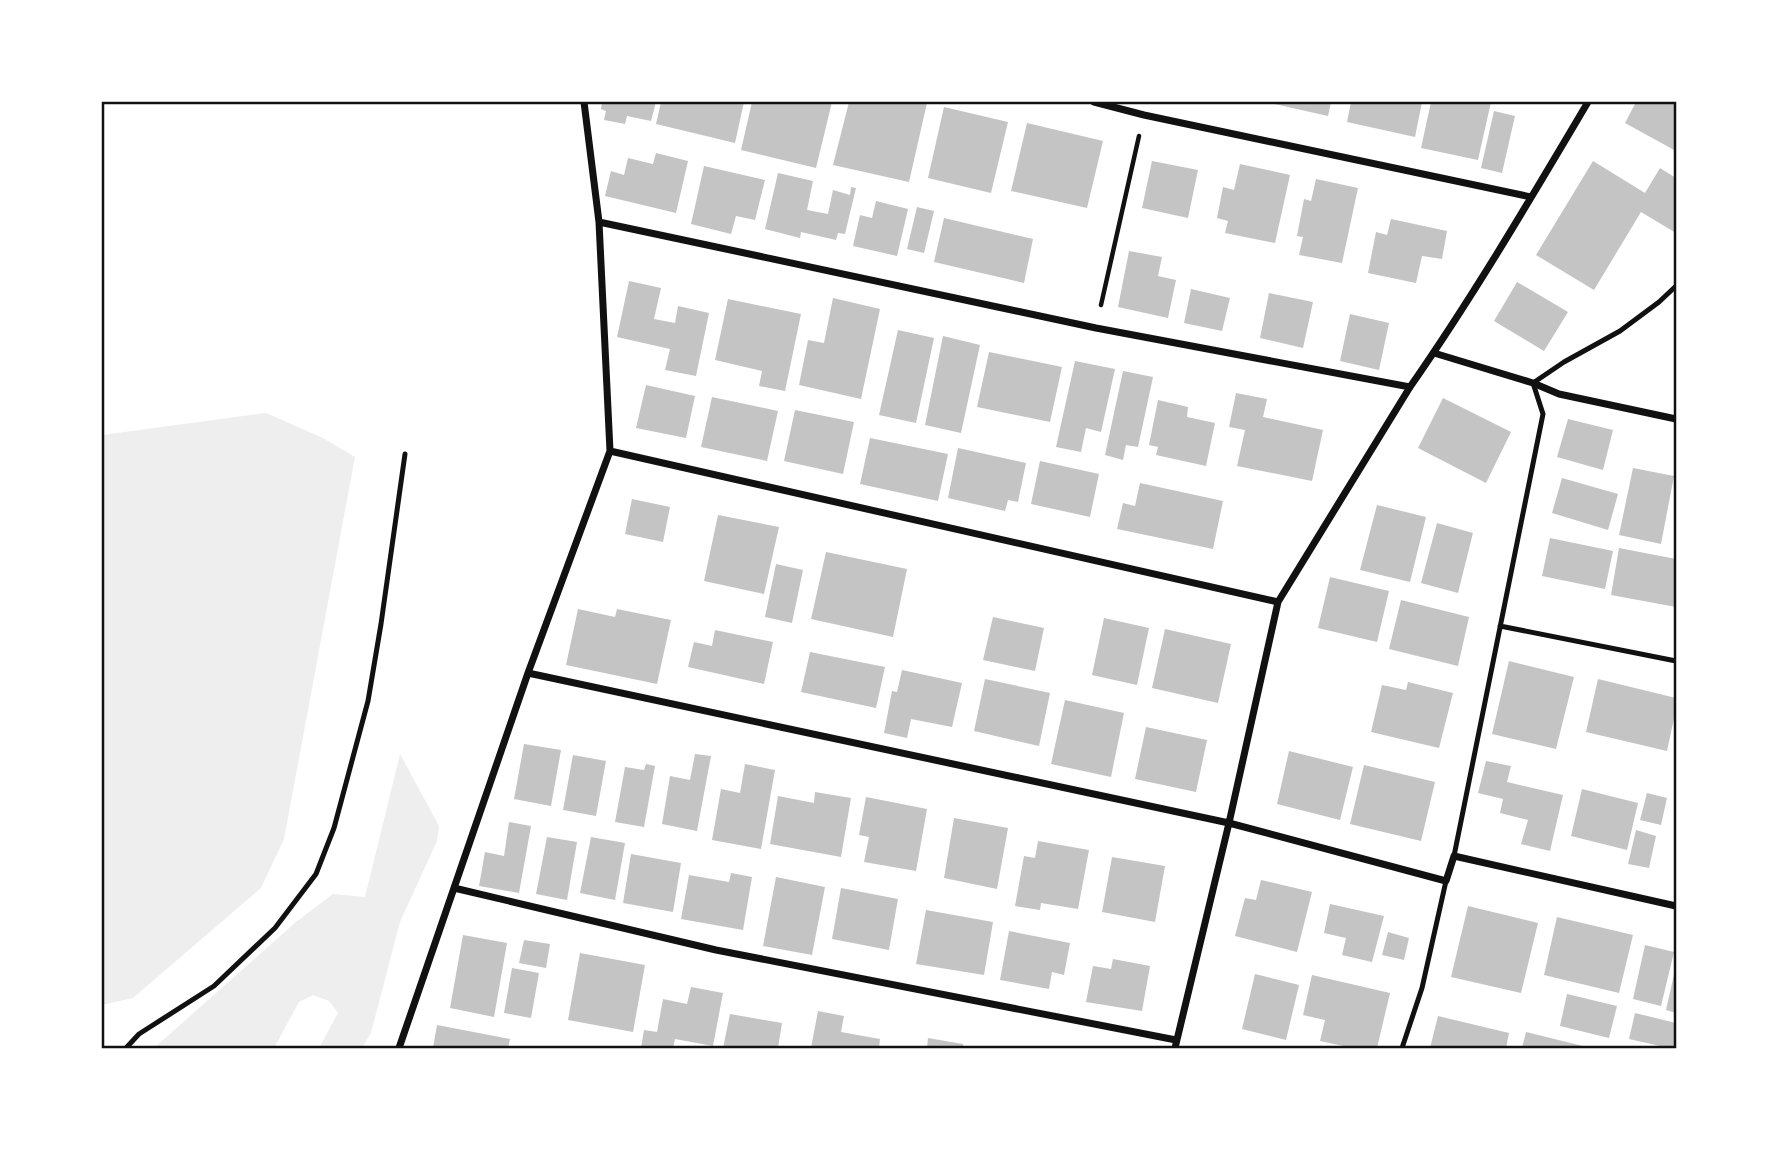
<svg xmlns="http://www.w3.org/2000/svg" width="1778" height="1150" font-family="'Asap Condensed',sans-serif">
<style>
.green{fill:#eee}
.building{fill:#c4c4c4}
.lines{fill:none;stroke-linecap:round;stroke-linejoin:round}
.path{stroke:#111;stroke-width:4.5}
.service{stroke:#111;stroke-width:5}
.minor{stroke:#111;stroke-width:7}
.neatline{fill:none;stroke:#111;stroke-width:2.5}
</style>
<rect width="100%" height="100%" fill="#fff"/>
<!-- green -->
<path class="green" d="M266,413L323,438L355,457L284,839L261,888L133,998L102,1005V435Z
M400,754L439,826L437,841L400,922L371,1033L362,1048H319L338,1013L329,1001L313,995L299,1002L274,1048H154L296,922L333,894L365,897Z"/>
<!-- building -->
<path class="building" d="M602,102H656L651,121L627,116L625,124L604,120L606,111L601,109Z
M661,102H744L735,143L656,124Z
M752,102H832L816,168L741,150Z
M849,102H921L927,103L909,182L833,165Z
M1266,102H1331L1328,116Z
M1351,102H1422L1415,137L1347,122Z
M1431,102H1491L1478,160L1421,148Z
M1636,102H1676V151L1625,123Z
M944,107L1008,122L991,193L928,178Z
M1494,111L1515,116L1502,173L1481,168Z
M1027,123L1103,141L1087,208L1011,191Z
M656,153L688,161L676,213L605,196L611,171L624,175L628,158L653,164Z
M1152,161L1198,170L1188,218L1142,208Z
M1593,161L1645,193L1660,168L1676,178V233L1641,212L1594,290L1536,255Z
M1240,164L1290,175L1275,243L1225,233L1228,221L1217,218L1223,187L1234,190Z
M704,166L765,180L755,220L736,216L731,234L691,224Z
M778,173L813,181L807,210L828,214L833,190L850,195L851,187L856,188L845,234L838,233L836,240L801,232L800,238L765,229Z
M1316,179L1358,188L1342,263L1299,255L1303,237L1297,236L1304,199L1311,201Z
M876,201L908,209L897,256L853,246L860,215L872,218Z
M917,207L934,211L924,253L907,249Z
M944,218L1033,239L1024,283L934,262Z
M1391,219L1447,231L1442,259L1422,256L1416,283L1368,273L1376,232L1387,235Z
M1129,251L1162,257L1158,276L1176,280L1168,318L1118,307Z
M629,281L661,288L654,319L675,323L678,306L709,313L696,376L665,370L670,349L617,337Z
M1517,282L1568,312L1544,351L1494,321Z
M1191,289L1230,298L1222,331L1184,323Z
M1269,293L1313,302L1303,348L1260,338Z
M833,298L880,309L861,399L799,385L808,340L824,343Z
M728,299L801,314L785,391L759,386L762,371L715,360Z
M1350,314L1389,323L1379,370L1340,361Z
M898,330L934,338L916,423L879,415Z
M943,336L980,345L961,433L925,425Z
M989,352L1062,367L1050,422L977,407Z
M1075,361L1115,369L1101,432L1086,428L1081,452L1056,447Z
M1123,371L1153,377L1138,447L1126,445L1123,460L1105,455Z
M646,385L695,396L686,438L636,428Z
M1236,393L1267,399L1263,417L1323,430L1312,481L1237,466L1245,430L1229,427Z
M712,397L778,411L767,461L701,447Z
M1443,398L1511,432L1486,483L1418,448Z
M1158,400L1188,407L1187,417L1215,423L1206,466L1156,455L1158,447L1149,445Z
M795,410L854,422L843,474L784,461Z
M1568,419L1613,430L1603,470L1557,457Z
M870,438L948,454L938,501L860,484Z
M958,448L1026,463L1018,502L1008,500L1005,511L948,498Z
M1040,461L1099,474L1090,517L1031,504Z
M1633,468L1674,476L1661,544L1619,535Z
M1562,478L1618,494L1608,530L1552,513Z
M1140,483L1223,501L1213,549L1117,529L1123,503L1135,506Z
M632,499L670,507L663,542L625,534Z
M1377,505L1426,517L1410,582L1360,570Z
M718,515L779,527L764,594L704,581Z
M1437,523L1473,533L1458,593L1421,583Z
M1550,538L1613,551L1605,589L1542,576Z
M1619,548L1676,559V607L1611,595Z
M826,552L907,569L893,637L811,619Z
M776,564L803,570L792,623L765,617Z
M1330,577L1389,591L1377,642L1318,628Z
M1401,600L1469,617L1458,666L1389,649Z
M578,609L615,617L617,609L671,620L657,684L566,665Z
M993,617L1044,628L1035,671L983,660Z
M1104,618L1149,628L1137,685L1092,675Z
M1165,629L1231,644L1218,703L1152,688Z
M715,630L773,642L764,684L688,667L694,642L712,646Z
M810,652L885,667L876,708L801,692Z
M1509,661L1574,677L1556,749L1492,734Z
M902,670L962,683L952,727L911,719L907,738L884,733L892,691L897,692Z
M985,679L1050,693L1039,746L974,731Z
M1598,679L1676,698V709L1667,751L1586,732Z
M1408,682L1453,693L1439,748L1371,732L1382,685L1406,690Z
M1065,700L1124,713L1111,777L1051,764Z
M1146,727L1207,740L1196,792L1135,779Z
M524,744L561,750L551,806L514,799Z
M1289,751L1353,767L1340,820L1277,804Z
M695,754L711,756L697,831L662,824L670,776L690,780Z
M573,755L606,761L596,816L563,810Z
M1486,761L1511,766L1507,782L1563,795L1550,851L1521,844L1528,820L1500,813L1503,799L1478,793Z
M646,764L655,766L644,827L615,822L625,767L644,770Z
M745,764L775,770L761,849L712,840L721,789L740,793Z
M1364,765L1435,782L1421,841L1350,824Z
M1582,789L1638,803L1627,850L1571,836Z
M815,792L851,798L841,857L770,844L778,796L814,803Z
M1647,793L1667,798L1661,825L1640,820Z
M866,797L927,809L916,871L864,862L869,837L859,835Z
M954,818L1008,828L997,889L944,878Z
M509,822L531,826L519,893L479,886L485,852L504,856Z
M1636,830L1656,836L1649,868L1628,864Z
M547,837L577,842L567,900L536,894Z
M591,837L625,843L615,900L580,893Z
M1038,841L1089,850L1078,909L1041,903L1040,910L1015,906L1024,856L1035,858Z
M631,854L681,863L673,912L623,903Z
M1112,857L1165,866L1155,922L1102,912Z
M731,873L752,877L743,930L681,919L689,875L729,882Z
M776,877L825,887L812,955L763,946Z
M1261,880L1312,892L1297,952L1235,936L1245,898L1256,900Z
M841,888L898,899L889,950L832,939Z
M1330,904L1384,916L1372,962L1342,955L1346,938L1324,933Z
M1468,906L1538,923L1521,993L1451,977Z
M926,910L993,922L984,975L916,964Z
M1557,917L1633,935L1619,993L1544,975Z
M1009,931L1070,943L1064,975L1052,972L1049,989L1000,980Z
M1388,932L1409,938L1404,960L1382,955Z
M463,935L507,943L494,1017L450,1008Z
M524,940L550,944L546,968L519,963Z
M1645,945L1674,952L1661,1006L1633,999Z
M580,953L645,965L633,1032L568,1020Z
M1113,959L1150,966L1142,1011L1086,1002L1093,966L1111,969Z
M512,968L539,973L531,1018L504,1013Z
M1675,970H1676V1013L1666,1010Z
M1255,974L1299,985L1286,1040L1242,1029Z
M1312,975L1390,993L1377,1048H1353L1320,1041L1325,1020L1303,1015Z
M691,987L723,993L713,1046L675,1039L673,1048H641L644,1030L657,1032L663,999L687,1004Z
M1567,994L1617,1006L1609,1038L1560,1026Z
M818,1011L844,1016L841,1032L880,1039L879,1048H811Z
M1635,1013L1676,1023V1048H1669L1629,1039Z
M730,1014L782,1023L778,1048H723Z
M1438,1016L1509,1033L1506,1048H1430Z
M437,1025L510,1039L508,1048H433Z
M1526,1032L1591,1048H1522Z
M928,1038L963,1044V1048H927Z"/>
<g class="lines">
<!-- path -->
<path class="path" d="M1101,305L1139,136"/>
<!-- service -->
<path class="service" d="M1500,626L1676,661
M1454,856L1543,414L1533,383L1564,362L1620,331L1659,302L1676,286
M126,1048L139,1034L214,986L275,928L316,874L334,828L368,701L381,624L405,454
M1402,1048L1422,988L1446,881"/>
<!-- minor -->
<path class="minor" d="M584,102L599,222L1096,328L1410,387
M1094,102L1144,115L1531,197
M599,222L610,451
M1434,353L1533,383L1559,394L1676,419
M1278,602L610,451L528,673L1229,823L1446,881L1454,856L1676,906
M454,888L528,673
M399,1048L454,888L716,950L1176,1040
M1175,1048L1229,823L1278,602L1410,387C1474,295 1531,198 1588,102"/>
</g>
<!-- border -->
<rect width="1778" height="1150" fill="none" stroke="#ffffff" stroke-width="206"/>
<rect x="103" y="103" width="1572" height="944" class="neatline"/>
</svg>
